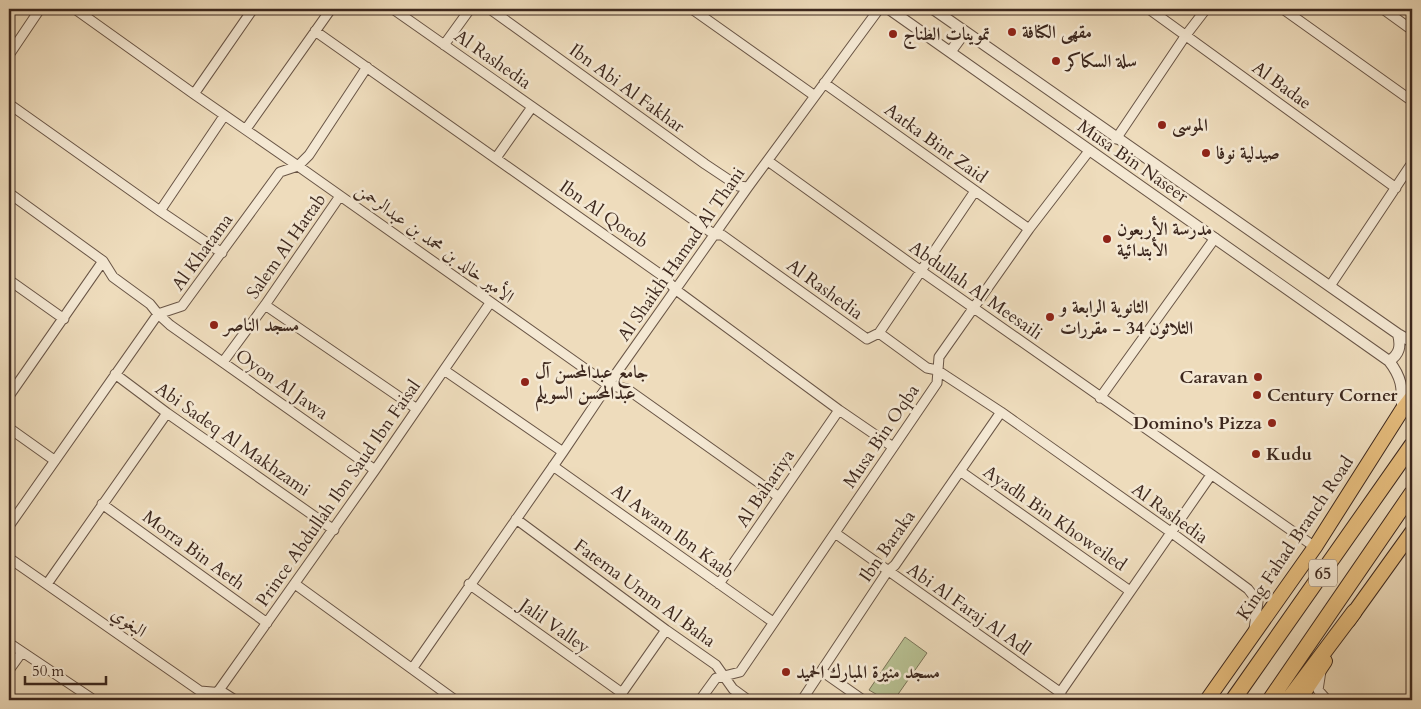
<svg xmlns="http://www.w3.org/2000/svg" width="1421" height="709" font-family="Cardo,Amiri,serif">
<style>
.grass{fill:#b7c092;stroke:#7a7458}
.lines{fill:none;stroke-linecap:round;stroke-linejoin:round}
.minor-casing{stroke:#695546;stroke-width:11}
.tertiary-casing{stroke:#695546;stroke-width:12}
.primary-casing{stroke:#3d281e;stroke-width:16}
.motorway-casing{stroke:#3d281e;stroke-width:17}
.minor{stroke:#f4e8d3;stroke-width:9}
.tertiary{stroke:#f4e8d3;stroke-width:10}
.primary{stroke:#e7be7e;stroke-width:14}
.motorway{stroke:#e7be7e;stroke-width:15}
.poi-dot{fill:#8f2418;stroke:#f4e8d3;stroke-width:2}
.labels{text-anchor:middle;stroke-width:5;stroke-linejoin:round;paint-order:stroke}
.shield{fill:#f4e8d3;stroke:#746254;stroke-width:1}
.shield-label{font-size:16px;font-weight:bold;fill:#3d281e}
.poi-label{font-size:18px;font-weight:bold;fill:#3d281e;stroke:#f4e8d3;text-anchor:start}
.street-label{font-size:18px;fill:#3d281e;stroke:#f4e8d3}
</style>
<rect width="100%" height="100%" fill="#eedcbc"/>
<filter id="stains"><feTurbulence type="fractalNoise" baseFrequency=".004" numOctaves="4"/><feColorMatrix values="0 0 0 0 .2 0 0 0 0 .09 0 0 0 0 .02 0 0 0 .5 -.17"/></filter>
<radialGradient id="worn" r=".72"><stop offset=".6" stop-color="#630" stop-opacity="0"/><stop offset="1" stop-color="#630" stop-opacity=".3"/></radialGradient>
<!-- grass -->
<path class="grass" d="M905,637L927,653L894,700H886L869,690Z"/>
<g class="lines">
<defs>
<path id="minor" d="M75,9L194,94L298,166L608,385L627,389L779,497
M393,9L715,235H722L867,339L879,333L927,368L937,370L1001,412L1172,533L1248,589L1258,602L1254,629
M490,9L705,164L738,186L748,187
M692,9L815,96
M1149,9L1396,188
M1283,9L1412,101
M1383,9L1412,30
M315,31L664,277L676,290L839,410L893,447
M444,45L470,9
M9,55L40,9
M824,83L1029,229
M194,94L253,9
M9,104L160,211L222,253
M246,129L331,9
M1116,139L1186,35L1206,9
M496,158L532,107
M768,161L921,271L1315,547
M9,193L103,261L113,277L150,304L158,314L170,325L375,470
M160,211L224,116
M9,280L64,319
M1330,286L1412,163
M265,305L417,409
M879,333L975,191
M223,362L265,305L340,196
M444,370L563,452
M115,374L167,413L334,530
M9,396L103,261
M1100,398L1215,238
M9,428L54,460
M553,466L773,622
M960,471L1130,591
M102,504L267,623
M516,519L666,630L716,665L733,689L748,700
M9,526L158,314L182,306L280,172L298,166L309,155L367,67
M835,533L1061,693
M9,558L200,691L224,693L235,700
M47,584L167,413
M295,584L455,700
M469,584L622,693
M719,584L839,410
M9,643L94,700
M412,669L563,452L608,385L748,187L879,9
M9,670L22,652
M1321,671L1318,690L1327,700
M823,672L863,700
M212,700L375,470L490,303
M617,700L666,630
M700,700L716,678L740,672L937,383L939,357L1029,229L1089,151
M802,700L887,572L895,565L1001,412
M1055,700L1211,475"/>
<path id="tertiary" d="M889,9L1389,361C1403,379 1402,389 1402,410
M933,9L1398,334L1412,342
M951,51L965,32
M1389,361C1400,354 1401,346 1398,334"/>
<path id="primary" d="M1348,621L1412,532
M1207,700L1315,547L1402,410L1412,397
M1299,700L1325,661"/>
<path id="motorway" d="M1233,700L1412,445
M1270,700L1412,493
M1288,700L1354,612"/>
</defs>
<!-- minor casing -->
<use href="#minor" class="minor-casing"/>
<!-- tertiary casing -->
<use href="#tertiary" class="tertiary-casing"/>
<!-- primary casing -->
<use href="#primary" class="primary-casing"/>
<!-- motorway casing -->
<use href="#motorway" class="motorway-casing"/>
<!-- minor -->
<use href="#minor" class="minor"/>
<!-- tertiary -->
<use href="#tertiary" class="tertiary"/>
<!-- primary -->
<use href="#primary" class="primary"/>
<!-- motorway -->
<use href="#motorway" class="motorway"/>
</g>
<!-- markers -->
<g class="poi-dot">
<circle cx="1012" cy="32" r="5"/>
<circle cx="893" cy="34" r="5"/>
<circle cx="1056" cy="61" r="5"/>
<circle cx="1162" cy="125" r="5"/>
<circle cx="1206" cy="153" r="5"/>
<circle cx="1107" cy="239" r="5"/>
<circle cx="1050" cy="317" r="5"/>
<circle cx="214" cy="325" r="5"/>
<circle cx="1258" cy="377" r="5"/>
<circle cx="525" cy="382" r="5"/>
<circle cx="1257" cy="395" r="5"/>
<circle cx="1272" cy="423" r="5"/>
<circle cx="1256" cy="454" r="5"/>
<circle cx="786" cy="672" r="5"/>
</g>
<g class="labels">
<!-- shield labels -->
<rect class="shield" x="1309" y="559.5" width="28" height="27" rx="4"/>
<g class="shield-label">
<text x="1323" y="579">65</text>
</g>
<!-- poi labels -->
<g class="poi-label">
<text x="1022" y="38">مقهى الكنافة</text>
<text x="903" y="40">تموينات الطناج</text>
<text x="1066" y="67">سلة السكاكر</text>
<text x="1172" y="131">الموسى</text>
<text x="1216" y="159">صيدلية نوفا</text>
<text x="1117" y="235">مدرسة الأربعون<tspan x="1117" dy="21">الأبتدائية</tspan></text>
<text x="1060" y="313">الثانوية الرابعة و<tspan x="1060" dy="21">الثلاثون 34 - مقررات</tspan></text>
<text x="224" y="331">مسجد الناصر</text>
<text x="535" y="378">جامع عبدالمحسن آل<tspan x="535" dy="21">عبدالمحسن السويلم</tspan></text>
<text x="1248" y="383" text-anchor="end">Caravan</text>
<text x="1267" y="401">Century Corner</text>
<text x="1262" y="429" text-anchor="end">Domino's Pizza</text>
<text x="1266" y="460">Kudu</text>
<text x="796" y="678">مسجد منيرة المبارك الحميد</text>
</g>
<!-- street labels -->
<g class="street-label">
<text transform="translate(493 59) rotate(35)" y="6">Al Rashedia</text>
<text transform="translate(1282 85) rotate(36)" y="6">Al Badae</text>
<text transform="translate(627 88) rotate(36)" y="6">Ibn Abi Al Fakhar</text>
<text transform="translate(936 143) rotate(36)" y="6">Aatka Bint Zaid</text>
<text transform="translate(1133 161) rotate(35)" y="6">Musa Bin Naseer</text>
<text transform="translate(604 214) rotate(35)" y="6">Ibn Al Qotob</text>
<text transform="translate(435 243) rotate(36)" y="6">الأمير خالد بن محمد بن عبدالرحمن</text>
<text transform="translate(286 246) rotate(-55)" y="6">Salem Al Hattab</text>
<text transform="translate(202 252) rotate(-54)" y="6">Al Khatama</text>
<text transform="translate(681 254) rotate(-55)" y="6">Al Shaikh Hamad Al Thani</text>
<text transform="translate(825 289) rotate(36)" y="6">Al Rashedia</text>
<text transform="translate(976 290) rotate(35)" y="6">Abdullah Al Meesaili</text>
<text transform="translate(282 384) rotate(35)" y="6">Oyon Al Jawa</text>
<text transform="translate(881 436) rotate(-56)" y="6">Musa Bin Oqba</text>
<text transform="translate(233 439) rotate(35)" y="6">Abi Sadeq Al Makhzami</text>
<text transform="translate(765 488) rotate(-56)" y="6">Al Bahariya</text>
<text transform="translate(338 493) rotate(-55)" y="6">Prince Abdullah Ibn Saud Ibn Faisal</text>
<text transform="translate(1170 513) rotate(36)" y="6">Al Rashedia</text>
<text transform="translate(1055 518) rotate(35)" y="6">Ayadh Bin Khoweiled</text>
<text transform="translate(673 531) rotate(36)" y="6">Al Awam Ibn Kaab</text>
<text transform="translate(1295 538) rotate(-56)" y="6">King Fahad Branch Road</text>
<text transform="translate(887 546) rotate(-55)" y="6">Ibn Baraka</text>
<text transform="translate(194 550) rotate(36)" y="6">Morra Bin Aeth</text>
<text transform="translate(645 593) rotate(36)" y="6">Fatema Umm Al Baha</text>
<text transform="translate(969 609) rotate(35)" y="6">Abi Al Faraj Al Adl</text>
<text transform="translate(129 622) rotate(35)" y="6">البغوي</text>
<text transform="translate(555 626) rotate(35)" y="6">Jalil Valley</text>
</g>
</g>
<!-- margin -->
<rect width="1421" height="709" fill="none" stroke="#eedcbc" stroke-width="30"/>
<rect x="10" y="10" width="1401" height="689" fill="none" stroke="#3d281e" stroke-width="2.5"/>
<rect x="15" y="15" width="1391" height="679" fill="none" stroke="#3d281e"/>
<!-- scale -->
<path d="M25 676v8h81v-8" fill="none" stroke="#3d281e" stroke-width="2.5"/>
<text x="32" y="676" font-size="15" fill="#3d281e" stroke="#f4e8d3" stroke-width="4" paint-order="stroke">50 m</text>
<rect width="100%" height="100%" filter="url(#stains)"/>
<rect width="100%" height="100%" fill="url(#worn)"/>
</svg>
